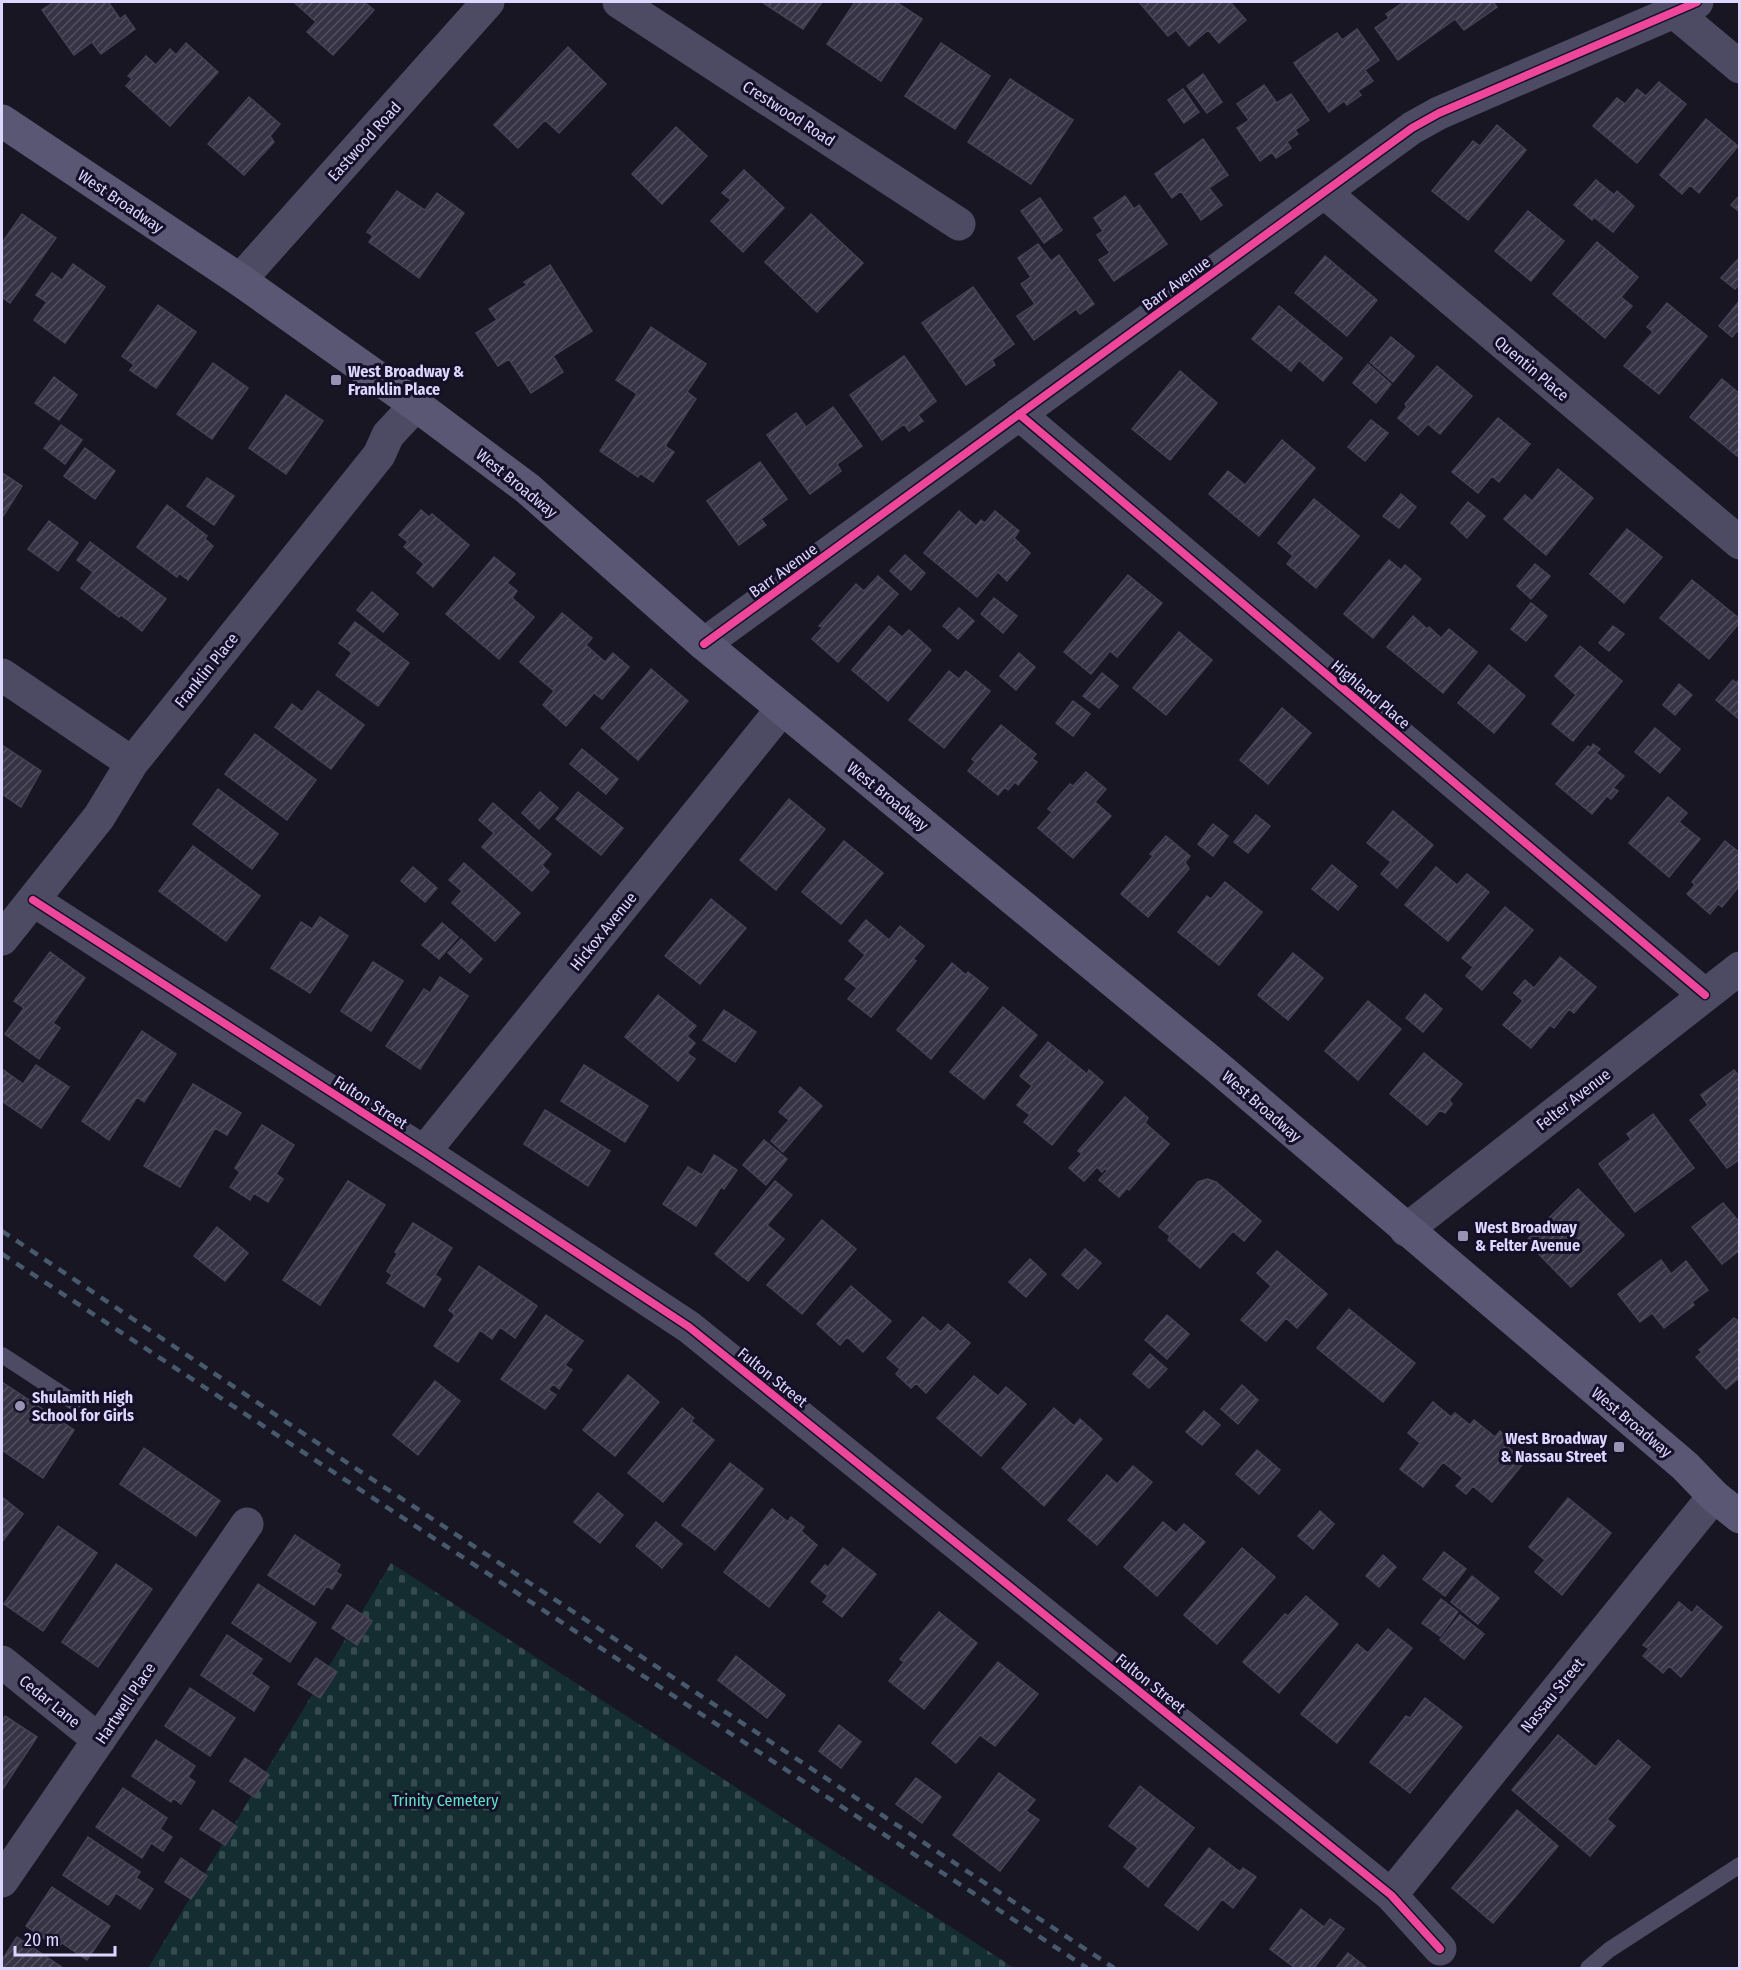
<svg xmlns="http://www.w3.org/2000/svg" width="1741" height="1970" font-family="'Fira Sans Condensed',sans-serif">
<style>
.cemetery{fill:url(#cemetery-stones)}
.building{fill:url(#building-hatch);stroke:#454156;stroke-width:1.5}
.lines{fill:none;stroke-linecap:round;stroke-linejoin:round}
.lane{stroke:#4d4b63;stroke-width:16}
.street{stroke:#4d4b63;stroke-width:33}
.secondary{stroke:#5a5775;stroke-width:33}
.rail{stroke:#46596d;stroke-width:4.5;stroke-dasharray:9 8;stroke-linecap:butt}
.cycleway-casing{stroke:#151028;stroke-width:11}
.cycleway{stroke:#ed469a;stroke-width:8}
.poi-dot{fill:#9893b2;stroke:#151028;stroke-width:2}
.labels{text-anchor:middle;stroke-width:6;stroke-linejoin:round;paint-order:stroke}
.street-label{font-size:16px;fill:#ddd7ff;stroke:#151028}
.poi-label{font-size:16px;font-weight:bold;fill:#ddd7ff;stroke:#151028;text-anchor:start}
.park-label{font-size:16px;fill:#61e0c8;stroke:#151028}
</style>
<defs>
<pattern id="cemetery-stones" width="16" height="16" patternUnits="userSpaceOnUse" patternTransform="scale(1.5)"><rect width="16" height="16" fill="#142d30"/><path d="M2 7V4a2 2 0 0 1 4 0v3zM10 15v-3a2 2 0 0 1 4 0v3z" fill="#364b4f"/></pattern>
<pattern id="building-hatch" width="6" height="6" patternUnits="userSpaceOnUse" patternTransform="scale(1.5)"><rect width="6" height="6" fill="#363444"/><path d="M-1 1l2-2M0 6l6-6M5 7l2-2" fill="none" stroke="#535160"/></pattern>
</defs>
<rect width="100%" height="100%" fill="#181622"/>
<!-- cemetery -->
<path class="cemetery" d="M391,1563L1014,1968H148Z"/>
<!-- building -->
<path class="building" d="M54,2H111L109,3L120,19L125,15L135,29L101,54L92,42L74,55L42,10Z
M294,2H364L374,10L333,55L307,32L316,22Z
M762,2H822L803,29Z
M855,2H896L922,19L881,81L827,44Z
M1139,2H1230L1246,20L1219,43L1208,30L1189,46L1176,30L1168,36Z
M1404,2H1493L1497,7L1464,30L1455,19L1398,60L1375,28L1389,18L1386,14Z
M1357,29L1379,60L1365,70L1373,81L1358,91L1361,95L1347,105L1344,101L1329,112L1294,63L1337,33L1342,40Z
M186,43L218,72L170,126L126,86L132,79L128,76L146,56L156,65L170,49L176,55Z
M941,43L990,76L955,129L905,96Z
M568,47L606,84L559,133L545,120L518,148L494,125Z
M1203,74L1222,102L1207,113L1187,86Z
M1010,79L1073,120L1031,184L968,142Z
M1659,82L1686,104L1637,163L1593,126L1617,98L1625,104L1637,89L1646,96Z
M1264,85L1277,103L1291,94L1309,120L1295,130L1298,134L1287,142L1291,148L1276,158L1272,152L1260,161L1237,128L1249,120L1237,104Z
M1183,89L1199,112L1184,123L1168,100Z
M249,97L280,124L270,136L274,142L244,175L208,144Z
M1706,119L1738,146L1699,193L1690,185L1682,194L1660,175Z
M1497,125L1526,150L1468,220L1432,191L1473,141L1480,146Z
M676,127L707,156L662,204L632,174Z
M1203,139L1228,175L1209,188L1222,205L1201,220L1181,191L1172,198L1155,174Z
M744,170L784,208L743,252L711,221L731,200L722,193Z
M1596,180L1613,194L1592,220L1574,205Z
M397,191L425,210L437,193L464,213L419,278L369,242L373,236L367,232Z
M1617,191L1634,206L1613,232L1595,218Z
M1740,195V212L1731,205Z
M1125,196L1134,209L1139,205L1167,244L1114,281L1099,260L1110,253L1097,235L1103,231L1094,218Z
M1040,198L1062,230L1044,243L1021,211Z
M1528,211L1564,241L1531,281L1495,251Z
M22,214L56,238L10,303L2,297V243Z
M811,214L863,263L817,312L765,262Z
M1597,242L1638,277L1621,297L1632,306L1605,338L1553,294Z
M1038,244L1051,261L1059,255L1094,304L1080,314L1076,309L1034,340L1017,316L1035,304L1021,284L1031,277L1018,258Z
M1325,256L1377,300L1347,336L1295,293Z
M1740,257V284L1735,289L1721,278Z
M73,264L105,287L65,343L34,320L47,302L36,295L52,273L62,280Z
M550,265L592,331L553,356L563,372L531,393L509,359L498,366L476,333L497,320L489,309L527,285L524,282Z
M973,287L1014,344L992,360L995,365L966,385L922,323Z
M1740,300V328L1732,337L1719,326Z
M1667,303L1707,336L1659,394L1624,366L1653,332L1647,327Z
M158,305L196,332L156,388L130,370L134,365L122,356Z
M1279,306L1342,358L1323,381L1299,360L1291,371L1252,339Z
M651,327L706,364L687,392L696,399L665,446L674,452L653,482L640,473L638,477L600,451L637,394L616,380Z
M1391,337L1414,356L1393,382L1370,362Z
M904,356L936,401L918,415L923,421L909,431L904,424L882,440L850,395Z
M213,363L248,388L212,439L177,414Z
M1368,364L1391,384L1376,403L1353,383Z
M1437,366L1472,396L1440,434L1428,424L1418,435L1398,418L1407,407L1405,404Z
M1180,371L1217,403L1170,460L1132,429Z
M54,377L77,395L59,420L35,403Z
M1722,379L1740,394V452L1737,456L1690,417Z
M286,395L323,421L286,474L249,448Z
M833,407L862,446L837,464L841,471L810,494L767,435L796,413L806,427Z
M1498,418L1530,444L1499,482L1492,476L1478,493L1452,472Z
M1371,420L1388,433L1365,461L1348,447Z
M61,425L82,440L65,464L44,448Z
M1282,440L1315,468L1259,536L1209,494L1228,471L1245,485Z
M85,448L115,471L95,499L64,476Z
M760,462L787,499L761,519L766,525L739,545L707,501Z
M1558,469L1593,498L1546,555L1504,519L1525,495L1532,501Z
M2,473L22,486L2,518Z
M207,478L234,496L214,525L187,506Z
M1401,494L1416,507L1399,528L1383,516Z
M1314,499L1359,536L1316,588L1287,564L1293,556L1278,543Z
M1468,502L1485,516L1467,538L1451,523Z
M167,505L207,536L205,539L213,546L188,580L179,573L177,577L137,547Z
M421,510L429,517L432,514L469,545L433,587L417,573L424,564L404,547L408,542L399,535Z
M959,511L976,526L981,520L985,523L995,511L1019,531L1014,538L1030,553L1007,581L998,572L977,597L924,553Z
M49,521L78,543L58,571L28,549Z
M1627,529L1662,557L1624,603L1590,574Z
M90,542L166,599L142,631L121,615L119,617L81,588L93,572L77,560Z
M905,555L925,573L911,590L890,571Z
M494,557L515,574L507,583L517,591L512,598L534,617L499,659L446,614Z
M1389,560L1401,570L1405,565L1421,579L1373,638L1344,614Z
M1535,564L1550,576L1531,599L1517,586Z
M1128,575L1162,603L1117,657L1110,651L1091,674L1064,652Z
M878,576L898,594L838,662L812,639L823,627L819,626L856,584L864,591Z
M1692,580L1740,619V622L1709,659L1660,618Z
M372,592L398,614L383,632L357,610Z
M994,598L1017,616L1003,633L981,614Z
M1531,603L1547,616L1526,641L1511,629Z
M959,608L974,621L958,639L943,626Z
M562,613L592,638L586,645L605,662L613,653L629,667L602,699L594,693L566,726L543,705L554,691L520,662Z
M1413,616L1427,629L1429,627L1441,638L1449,629L1477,652L1443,693L1387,647Z
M355,622L409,663L378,706L336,675L352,653L339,643Z
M889,626L902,637L909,630L931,650L888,701L852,670Z
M1613,626L1624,634L1609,651L1599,643Z
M1179,632L1212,660L1166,715L1133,688Z
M1580,646L1622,681L1573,741L1552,724L1576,695L1555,676Z
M1019,653L1035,667L1016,690L1000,676Z
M1489,665L1525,696L1494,733L1458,703Z
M651,669L688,701L638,760L601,728Z
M949,671L959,679L966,671L990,691L944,748L909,720Z
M1102,673L1118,686L1099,708L1083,696Z
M1740,679V720L1716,700L1733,680L1736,683Z
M1679,684L1692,695L1675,715L1663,705Z
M318,691L364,725L331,769L275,727L292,704L302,712Z
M1073,701L1090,714L1073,736L1056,723Z
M1282,708L1311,733L1268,784L1240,760Z
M1001,725L1036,754L1032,759L1037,762L1018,785L1015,782L1008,790L1005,787L998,795L968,771L975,762L972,759Z
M1655,728L1680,749L1660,773L1635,752Z
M255,734L316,780L287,820L225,774Z
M1593,744L1600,749L1596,753L1624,776L1613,788L1618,791L1611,799L1607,796L1592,814L1556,784L1588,746L1591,748Z
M2,745L41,771L21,807L2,794Z
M582,749L618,779L606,794L570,764Z
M1086,772L1106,789L1095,802L1111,816L1073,858L1038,828L1052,812L1048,809L1070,784L1073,786Z
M218,789L278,834L252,869L193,824Z
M540,792L558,808L539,829L522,813Z
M578,792L623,828L601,855L556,819Z
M1668,797L1687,813L1679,822L1700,839L1669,877L1629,843Z
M789,799L825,829L776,890L740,860Z
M493,803L551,854L542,865L549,872L532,891L482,847L494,833L479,820Z
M1393,811L1433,845L1397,888L1381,874L1391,862L1367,843Z
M1256,815L1270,826L1248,853L1234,842Z
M1213,824L1228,836L1213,856L1198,844Z
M1166,836L1190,856L1185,862L1189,869L1148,917L1121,894L1153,856L1150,854Z
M844,841L883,873L841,924L802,892Z
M1725,841L1740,853V885L1722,907L1718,904L1710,914L1687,894L1695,885L1692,882Z
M193,846L260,896L226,941L159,891Z
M464,863L520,913L495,941L452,903L462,891L449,880Z
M1332,865L1357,886L1338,910L1312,889Z
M413,867L437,888L425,902L401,881Z
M1436,867L1457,885L1467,874L1489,892L1448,941L1405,905Z
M1225,882L1262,912L1219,965L1178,932L1207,896L1211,899Z
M711,899L746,928L700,984L665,956Z
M1505,907L1533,930L1482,990L1466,976L1473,967L1462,958Z
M320,917L348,936L310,993L271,968L301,922L312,929Z
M866,920L889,940L900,926L924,946L913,959L916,961L871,1017L848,999L857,988L845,979L865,955L849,941Z
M442,923L458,937L439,959L422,945Z
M461,939L482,959L470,973L448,953Z
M50,952L85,978L53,1023L60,1028L39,1059L5,1034L24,1008L14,1001Z
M1293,953L1323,978L1288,1020L1258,995Z
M1560,957L1596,987L1574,1013L1569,1009L1554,1028L1550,1025L1531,1048L1503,1025L1523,1001L1514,993L1525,980L1534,988Z
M373,962L403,981L371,1031L341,1011Z
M952,963L966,975L968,972L988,988L931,1059L897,1030Z
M440,977L468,996L420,1069L386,1046L424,989L430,993Z
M1425,994L1442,1009L1423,1032L1406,1018Z
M658,995L696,1026L687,1036L695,1043L687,1053L695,1059L678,1081L625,1037Z
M1368,1001L1401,1029L1358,1080L1325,1051Z
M1003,1007L1037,1035L984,1099L950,1072Z
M724,1010L756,1032L735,1062L703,1040Z
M142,1031L176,1054L144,1102L137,1097L109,1140L82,1121Z
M1048,1042L1087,1074L1089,1070L1103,1082L1052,1145L1024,1122L1030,1115L1017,1105L1032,1086L1020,1076Z
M1424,1053L1462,1084L1449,1100L1452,1104L1445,1113L1440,1110L1427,1125L1390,1094Z
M36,1065L69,1087L41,1128L2,1101V1069L23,1084Z
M584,1065L648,1106L625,1142L561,1101Z
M1734,1070L1740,1077V1159L1727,1168L1690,1120L1708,1105L1701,1095Z
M193,1084L241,1113L227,1135L215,1128L180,1187L144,1166Z
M800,1087L822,1106L783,1152L771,1141L789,1120L779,1112Z
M1125,1097L1148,1118L1145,1123L1169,1144L1129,1190L1127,1188L1119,1197L1099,1180L1107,1171L1105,1168L1102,1172L1097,1167L1084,1181L1069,1168L1082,1154L1078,1151Z
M545,1110L610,1151L588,1186L524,1144Z
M1653,1114L1694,1168L1635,1212L1599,1164L1631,1139L1627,1134Z
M262,1125L294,1145L276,1174L283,1179L268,1202L254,1193L250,1200L230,1187L240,1172L235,1168Z
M764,1140L787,1159L766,1185L743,1165Z
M714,1155L737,1170L724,1189L721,1187L696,1226L663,1204L688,1167L702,1175Z
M1207,1179L1216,1182L1261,1221L1244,1241L1233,1231L1200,1268L1168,1240L1170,1236L1159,1227L1198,1182Z
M348,1181L385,1205L320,1305L283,1280Z
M775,1181L792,1195L767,1225L784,1239L748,1281L715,1254Z
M1578,1189L1624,1235L1571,1287L1526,1241Z
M1723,1203L1740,1223V1250L1722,1264L1692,1227Z
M822,1220L856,1249L802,1314L767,1285Z
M413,1223L452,1248L435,1275L441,1279L424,1307L387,1283L392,1275L387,1271L398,1253L395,1252Z
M217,1227L248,1253L225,1281L194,1256Z
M1085,1249L1101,1263L1078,1289L1062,1275Z
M1277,1251L1327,1294L1297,1328L1286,1318L1266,1341L1241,1320L1271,1286L1257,1273Z
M1030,1259L1046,1274L1026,1297L1009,1282Z
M1661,1260L1671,1274L1686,1261L1708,1290L1692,1302L1694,1305L1664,1328L1652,1313L1640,1322L1618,1294Z
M479,1266L537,1306L515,1338L500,1327L492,1339L480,1330L458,1362L434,1346L455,1315L449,1310Z
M851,1286L891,1321L863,1352L847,1337L840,1345L817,1324Z
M1349,1309L1415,1363L1383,1402L1317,1348Z
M546,1315L583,1341L565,1365L572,1370L559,1389L553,1384L548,1390L556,1395L545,1409L501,1379Z
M1167,1315L1189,1334L1167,1359L1145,1340Z
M923,1317L941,1332L948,1324L970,1343L926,1393L916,1383L911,1388L896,1374L900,1369L887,1358Z
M1734,1318L1740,1322V1377L1726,1389L1696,1357L1702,1352L1699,1350Z
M1150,1354L1167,1369L1149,1388L1133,1374Z
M628,1375L659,1402L615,1456L583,1430Z
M974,1376L998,1396L1006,1387L1026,1404L981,1456L937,1418Z
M435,1381L460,1401L418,1455L393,1435Z
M2,1382L74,1430L43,1478L2,1450Z
M1242,1385L1258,1400L1238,1424L1221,1409Z
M1433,1402L1451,1417L1455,1413L1470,1425L1474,1420L1495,1437L1500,1431L1511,1441L1507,1446L1525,1461L1492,1502L1473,1486L1466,1494L1456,1486L1463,1478L1443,1462L1423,1487L1400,1469L1420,1443L1408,1433Z
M682,1408L694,1418L691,1421L714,1440L663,1502L628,1473Z
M1054,1408L1074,1426L1080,1419L1102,1439L1044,1506L1002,1468Z
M1204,1411L1220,1425L1202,1445L1186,1432Z
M144,1448L220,1501L196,1536L120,1484Z
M1257,1450L1280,1470L1259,1494L1236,1474Z
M730,1463L763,1489L715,1550L682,1525Z
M1133,1466L1152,1482L1097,1545L1068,1520L1107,1475L1117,1484Z
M598,1493L623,1515L600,1543L574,1522Z
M2,1497L23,1514L2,1542Z
M1568,1498L1611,1533L1562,1595L1535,1572L1545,1560L1529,1547Z
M772,1509L788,1522L791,1517L804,1527L801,1531L817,1545L769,1607L724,1572Z
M1320,1511L1334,1524L1313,1549L1298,1536Z
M656,1522L682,1544L662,1568L636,1546Z
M1163,1522L1176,1533L1184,1524L1205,1542L1157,1596L1124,1567Z
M58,1526L97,1553L43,1631L4,1604Z
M295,1535L340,1565L336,1572L341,1575L332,1589L327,1586L314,1605L268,1575Z
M843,1548L876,1574L842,1617L823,1602L828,1596L811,1582L825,1565L828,1567Z
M1242,1548L1275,1577L1217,1644L1184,1615Z
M1444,1552L1466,1569L1445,1596L1423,1579Z
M1383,1555L1396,1567L1379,1587L1366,1576Z
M116,1564L152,1589L98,1667L62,1642Z
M1472,1576L1499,1598L1478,1624L1451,1602Z
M258,1584L316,1623L290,1662L232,1623Z
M1306,1596L1338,1624L1279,1693L1243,1662L1285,1614L1288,1616Z
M1441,1599L1458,1612L1440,1636L1422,1623Z
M1679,1602L1692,1613L1697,1606L1722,1627L1681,1677L1669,1666L1663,1673L1643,1656L1649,1649L1643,1645Z
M347,1605L372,1621L357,1645L332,1628Z
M939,1612L977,1643L924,1709L889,1681L904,1662L900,1659Z
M1460,1615L1484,1634L1464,1659L1440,1640Z
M1388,1629L1412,1648L1337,1743L1301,1714L1357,1644L1368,1653Z
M227,1635L262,1659L251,1674L269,1687L254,1711L201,1675Z
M736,1656L785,1695L767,1718L718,1680Z
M316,1658L337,1672L320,1698L298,1684Z
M998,1662L1038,1694L995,1746L980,1735L956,1763L932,1743Z
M190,1688L235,1718L210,1756L165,1726Z
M1425,1698L1462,1727L1410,1793L1370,1762L1406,1716L1410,1718Z
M5,1716L37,1737L2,1790V1721Z
M839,1725L861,1742L841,1768L819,1751Z
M1558,1735L1596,1767L1618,1740L1650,1767L1607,1819L1615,1826L1590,1856L1512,1790Z
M156,1740L195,1766L188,1777L195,1782L181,1804L173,1798L171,1802L132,1776Z
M245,1758L269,1775L254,1797L230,1781Z
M999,1773L1035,1800L1026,1811L1039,1820L1000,1871L953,1835Z
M916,1778L941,1797L922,1823L896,1804Z
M1140,1786L1194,1828L1148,1887L1124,1867L1138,1848L1109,1826Z
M123,1788L167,1818L160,1829L172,1837L163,1851L151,1843L142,1858L96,1827Z
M213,1810L237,1827L225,1845L200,1829Z
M1517,1810L1558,1846L1493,1923L1452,1888Z
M88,1837L140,1872L136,1878L153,1889L140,1909L116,1893L108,1905L63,1875Z
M1209,1848L1240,1872L1243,1868L1256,1877L1233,1908L1222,1899L1198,1930L1165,1905Z
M181,1858L207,1876L191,1899L165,1882Z
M52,1887L110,1926L87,1960L62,1943L58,1948L26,1926Z
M1301,1909L1324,1927L1330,1919L1344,1929L1314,1968H1295L1270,1949Z
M17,1937L63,1968H2V1960Z
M1348,1953L1367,1968H1336Z"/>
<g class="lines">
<!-- lane -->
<path class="lane" d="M2,1355L74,1402
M1588,1968L1609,1950L1740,1865"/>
<!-- street -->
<path class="street" d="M619,2L959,224
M1673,11L1740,67
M1324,192L1740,543
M240,280L488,2
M1019,414L1705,995
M704,644L1412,128L1439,113L1697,2
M2,675L132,763
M33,900L424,1152L689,1327L1391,1895L1440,1949
M2,939L99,817L132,763L379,455L388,435L416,405
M424,1152L782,709
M1406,1230L1740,968
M2,1662L99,1740
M2,1881L247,1524
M1391,1895L1714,1496"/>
<!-- secondary -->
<path class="secondary" d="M2,121L240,280L416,405L527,488L704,644L1216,1066L1685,1466L1714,1496L1740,1517"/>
<!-- rail -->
<path class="rail" d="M2,1231L343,1460L1114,1968
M2,1254L1087,1968"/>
<defs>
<path id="cycleway" d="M1019,414L1705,995
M704,644L1412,128L1439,113L1697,2
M33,900L424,1152L689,1327L1391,1895L1440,1949"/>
</defs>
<!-- cycleway casing -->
<use href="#cycleway" class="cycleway-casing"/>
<!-- cycleway -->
<use href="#cycleway" class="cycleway"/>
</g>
<!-- markers -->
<g class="poi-dot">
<rect x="330" y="374" width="12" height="12" rx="3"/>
<rect x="1457" y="1230" width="12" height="12" rx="3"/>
<circle cx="20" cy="1406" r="6"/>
<rect x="1613" y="1441" width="12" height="12" rx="3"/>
</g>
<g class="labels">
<!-- street labels -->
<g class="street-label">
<text transform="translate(789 113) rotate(33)" y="6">Crestwood Road</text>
<text transform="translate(364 141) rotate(-48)" y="6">Eastwood Road</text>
<text transform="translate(121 201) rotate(34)" y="6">West Broadway</text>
<text transform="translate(1176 283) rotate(-36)" y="6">Barr Avenue</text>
<text transform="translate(1532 368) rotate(40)" y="6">Quentin Place</text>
<text transform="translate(517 483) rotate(39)" y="6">West Broadway</text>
<text transform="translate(783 570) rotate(-36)" y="6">Barr Avenue</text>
<text transform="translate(206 670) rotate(-51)" y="6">Franklin Place</text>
<text transform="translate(1371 694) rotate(40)" y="6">Highland Place</text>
<text transform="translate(888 796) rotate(39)" y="6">West Broadway</text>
<text transform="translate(603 931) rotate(-51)" y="6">Hickox Avenue</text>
<text transform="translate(1573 1099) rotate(-38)" y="6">Felter Avenue</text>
<text transform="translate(371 1102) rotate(33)" y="6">Fulton Street</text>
<text transform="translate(1262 1106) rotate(41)" y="6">West Broadway</text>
<text transform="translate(773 1377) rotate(39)" y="6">Fulton Street</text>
<text transform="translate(1632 1422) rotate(40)" y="6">West Broadway</text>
<text transform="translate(1151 1683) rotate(39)" y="6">Fulton Street</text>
<text transform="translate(1552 1695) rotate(-51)" y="6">Nassau Street</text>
<text transform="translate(50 1701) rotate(39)" y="6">Cedar Lane</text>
<text transform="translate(125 1703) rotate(-56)" y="6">Hartwell Place</text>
</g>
<!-- poi labels -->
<g class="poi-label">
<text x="348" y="377">West Broadway &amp;<tspan x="348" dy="18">Franklin Place</tspan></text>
<text x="1475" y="1233">West Broadway<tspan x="1475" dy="18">&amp; Felter Avenue</tspan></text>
<text x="32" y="1403">Shulamith High<tspan x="32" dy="18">School for Girls</tspan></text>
<text x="1607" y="1444" text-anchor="end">West Broadway<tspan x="1607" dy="18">&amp; Nassau Street</tspan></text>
</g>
<!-- park labels -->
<g class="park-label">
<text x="445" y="1806">Trinity Cemetery</text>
</g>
</g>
<!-- border -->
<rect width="1741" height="1970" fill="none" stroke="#ddd7ff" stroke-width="6"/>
<!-- scale -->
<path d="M15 1946v9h100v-9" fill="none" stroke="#ddd7ff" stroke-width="3"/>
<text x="24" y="1946" font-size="18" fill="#ddd7ff" stroke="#151028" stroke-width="4.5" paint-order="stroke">20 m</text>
</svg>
